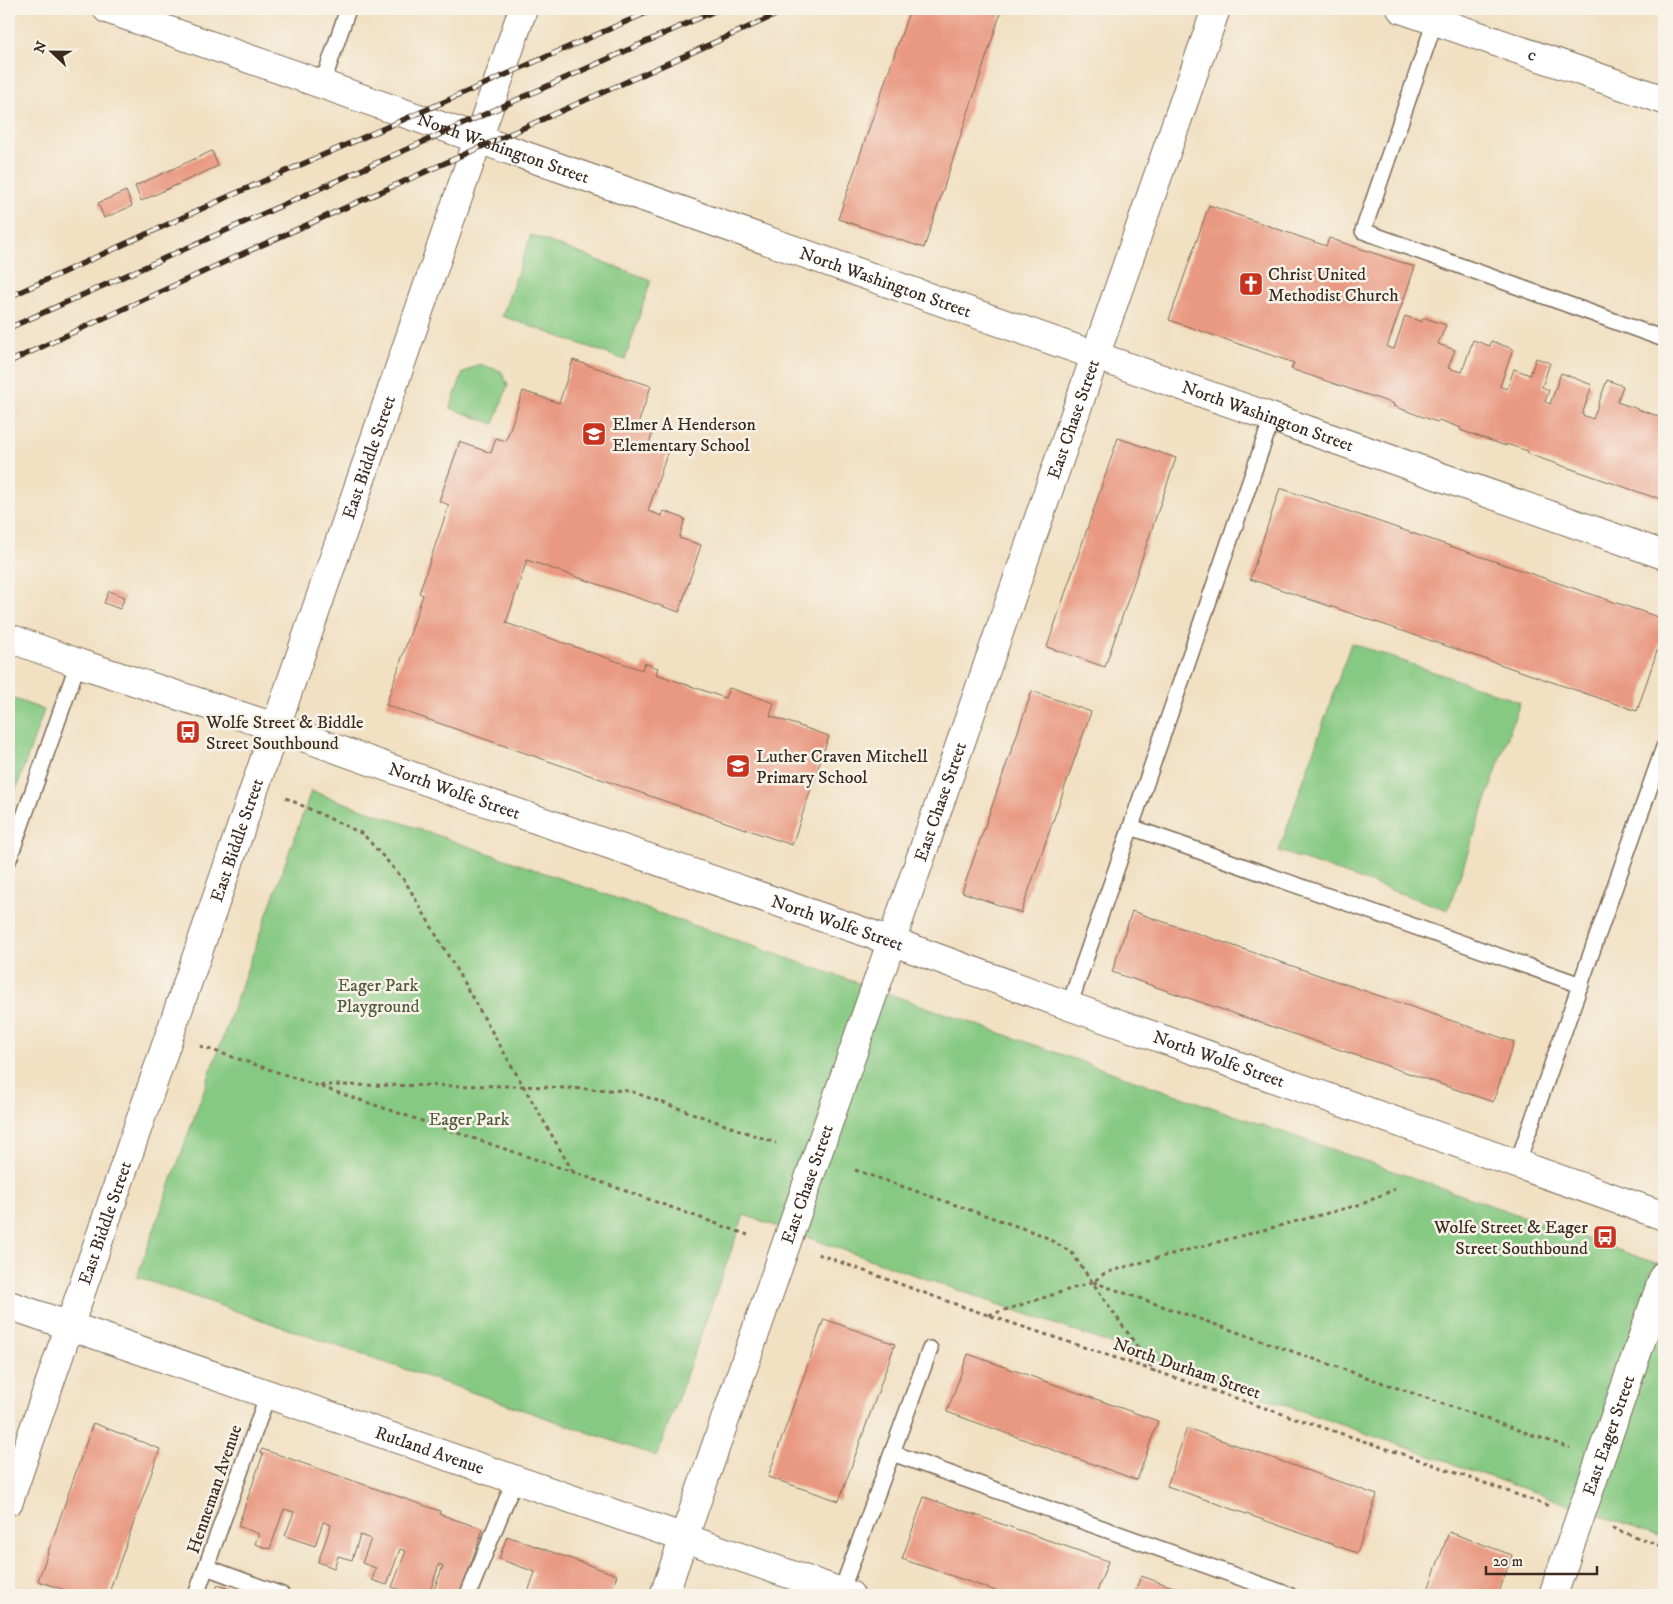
<svg xmlns="http://www.w3.org/2000/svg" width="1673" height="1604" font-family="'IM FELL DW Pica',serif">
<style>
.green{fill:#86c982;stroke:#607a50}
.building{fill:#e99981}
.lines{fill:none;stroke-linecap:round;stroke-linejoin:round}
.lane-casing{stroke:#7b6a57;stroke-width:18}
.street-casing{stroke:#7b6a57;stroke-width:30}
.secondary-casing{stroke:#7b6a57;stroke-width:30}
.primary-casing{stroke:#7b6a57;stroke-width:30}
.path{stroke:#7b6a57;stroke-width:3;stroke-dasharray:4 4;stroke-linecap:butt}
.lane{stroke:#fff;stroke-width:15}
.street{stroke:#fff;stroke-width:28}
.secondary{stroke:#fff;stroke-width:28}
.primary{stroke:#fff;stroke-width:28}
.rail-casing{stroke:#3b2a1e;stroke-width:5.5}
.rail{stroke:#f7f3e8;stroke-width:4;stroke-dasharray:11;stroke-linecap:butt}
.labels{text-anchor:middle;stroke-width:5;stroke-linejoin:round;paint-order:stroke}
.street-label{font-size:18px;fill:#3b2a1e;stroke:#f7f3e8}
.poi-label{font-size:18px;fill:#3b2a1e;stroke:#f7f3e8;text-anchor:start}
.park-label{font-size:18px;fill:#525a3c;stroke:#f7f3e8}
</style>
<rect width="100%" height="100%" fill="#f7f3e8"/>
<filter id="ink" filterUnits="userSpaceOnUse"><feTurbulence type="fractalNoise" baseFrequency=".02" numOctaves="2"/><feDisplacementMap in="SourceGraphic" scale="10" xChannelSelector="R" yChannelSelector="G"/><feConvolveMatrix kernelMatrix="1 2 1 2 8 2 1 2 1" color-interpolation-filters="sRGB"/></filter>
<filter id="wash" filterUnits="userSpaceOnUse"><feTurbulence type="fractalNoise" baseFrequency=".0096" numOctaves="4" result="noise"/><feDisplacementMap in="SourceGraphic" scale="20" xChannelSelector="R" yChannelSelector="G"/><feGaussianBlur stdDeviation="1.12" result="paint"/><feColorMatrix in="noise" values="0 0 0 0 0 0 0 0 0 0 0 0 0 0 0 0 0 1.4 0 .05"/><feComposite in="paint" operator="in"/></filter>
<g filter="url(#wash)">
<rect width="100%" height="100%" fill="#f1e0c2"/>
<!-- green -->
<path class="green" d="M531,235L651,280L625,360L502,316Z
M479,364L501,371L508,385L494,424L450,408L463,373Z
M1351,643L1520,702L1448,910L1279,851Z
M9,697L44,710L9,810Z
M311,791L1664,1266V1538L744,1215L657,1456L137,1277Z"/>
<g id="blocks">
<!-- building -->
<path class="building" d="M910,9H1002L924,248L838,219Z
M212,151L218,166L141,201L135,186Z
M126,191L132,206L104,218L98,203Z
M1209,205L1326,246L1329,238L1415,267L1387,347L1394,349L1405,316L1422,322L1423,317L1425,318L1446,325L1438,344L1455,350L1448,368L1462,372L1473,340L1490,346L1491,341L1513,349L1500,386L1501,387L1507,389L1514,369L1530,375L1536,358L1550,363L1542,387L1549,390L1545,402L1550,404L1561,373L1592,385L1582,415L1593,419L1607,380L1623,386L1617,402L1658,416L1661,409L1664,410V508L1660,507L1663,499L1655,497H1653L1528,454V451L1506,444V446L1460,430L1461,428L1439,420L1437,422L1393,406L1394,404L1291,369L1294,363L1169,320Z
M573,360L651,386L637,427L653,432L649,444L668,451L648,511L662,516L664,511L685,519L679,538L701,545L679,612L527,560L506,623L642,670L644,663L658,668L656,674L725,698L729,688L774,703L770,716L829,736L792,845L386,705L423,595L419,593L449,505L439,501L460,442L491,453L496,438L506,441L523,391L559,403Z
M1118,438L1176,458L1105,667L1047,647Z
M1280,488L1664,619V630L1637,711L1250,579Z
M109,591L125,597L120,609L104,603Z
M1032,691L1091,712L1021,913L962,892Z
M1132,911L1514,1042L1493,1102L1112,972Z
M824,1319L895,1344L839,1501L768,1477Z
M968,1354L1158,1421L1137,1480L947,1412Z
M93,1423L160,1449L108,1595H80L38,1581Z
M1187,1428L1377,1495L1357,1553L1167,1486Z
M262,1449L440,1511L439,1514L483,1529L460,1595H432L443,1566L439,1564L429,1595H415L392,1587L406,1551L400,1549L387,1585L372,1580L376,1568L362,1563L371,1539L360,1535L352,1560L338,1556L334,1568L318,1562L331,1525L323,1522L315,1546L285,1536L294,1512L284,1509L270,1549L255,1544L259,1534L238,1526L263,1454L260,1453Z
M924,1497L1108,1561L1096,1595H1008L902,1559Z
M1449,1532L1512,1555L1498,1595H1426Z
M507,1536L617,1575L609,1595H527L535,1572L499,1559Z
M1141,1576L1173,1587L1196,1595H1134Z
M218,1585L247,1595H214Z"/>
</g>
</g>
<g filter="url(#ink)">
<use href="#blocks" fill-opacity="0" stroke="#7b6a57" stroke-width="1"/>
<g class="lines">
<defs>
<path id="lane" d="M1435,21L1363,231L1664,339
M322,85L348,9
M1131,827L1581,985
M9,859L78,663
M1069,1006L1272,418
M1517,1164L1664,747
M892,1453L1289,1595
M206,1567L282,1595
M841,1592L930,1349
M196,1595L268,1394
M468,1595L515,1479"/>
<g id="street">
<path id="s1" d="M1401,9L1664,100"/>
<path id="s2" d="M9,1305L850,1595"/>
<path id="s3" d="M664,1595L1216,9"/>
<path id="s4" d="M1553,1595L1664,1275"/>
</g>
<g id="secondary">
<path id="s5" d="M9,1501L523,9"/>
</g>
<g id="primary">
<path id="s6" d="M107,9L1664,555"/>
<path id="s7" d="M9,638L78,663L275,727L468,796L891,941L1069,1006L1664,1216"/>
</g>
</defs>
<!-- lane casing -->
<use href="#lane" class="lane-casing"/>
<!-- street casing -->
<use href="#street" class="street-casing"/>
<!-- secondary casing -->
<use href="#secondary" class="secondary-casing"/>
<!-- primary casing -->
<use href="#primary" class="primary-casing"/>
<!-- path -->
<path class="path" d="M286,798L363,834L405,881L573,1172
M200,1046L573,1172L748,1235
M320,1085L523,1086L630,1091L776,1143
M855,1170L1042,1235L1072,1253L1155,1372
M818,1254L952,1303L1417,1459L1549,1506
M1093,1282L1570,1448
M989,1315L1093,1282L1105,1273L1153,1259L1362,1204L1395,1189
M1612,1528L1664,1547"/>
<!-- lane -->
<use href="#lane" class="lane"/>
<!-- street -->
<use href="#street" class="street"/>
<!-- secondary -->
<use href="#secondary" class="secondary"/>
<!-- primary -->
<use href="#primary" class="primary"/>
<defs>
<path id="rail" d="M9,297L223,199L655,9
M9,328L719,9
M9,362L244,253L789,9"/>
</defs>
<!-- rail casing -->
<use href="#rail" class="rail-casing"/>
<!-- rail -->
<use href="#rail" class="rail"/>
</g>
</g>
<!-- icons -->
<defs>
<symbol id="church-square" viewBox="-11 -11 22 22"><rect x="-9" y="-9" width="18" height="18" rx="4" fill="#c8321e" stroke="#f7f3e8"/><path d="M-1.2-6h2.4v3.5h3.3v2.4h-3.3V6h-2.4V-.1h-3.3v-2.4h3.3Z" fill="#fff"/></symbol>
<symbol id="school-square" viewBox="-11 -11 22 22"><rect x="-9" y="-9" width="18" height="18" rx="4" fill="#c8321e" stroke="#f7f3e8"/><path d="M0-5L7-2L0 1L-7-2ZM-4 1L0 2.5L4 1V4Q0 6-4 4Z" fill="#fff"/></symbol>
<symbol id="bus-square" viewBox="-11 -11 22 22"><rect x="-9" y="-9" width="18" height="18" rx="4" fill="#c8321e" stroke="#f7f3e8"/><path d="M-5-6H5V4H4V6H2V4H-2V6H-4V4H-5ZM-3.5-4V0h7V-4ZM-3.5 1.2v1.5H-2V1.2ZM2 1.2v1.5H3.5V1.2Z" fill="#fff"/></symbol>
</defs>
<g fill-rule="evenodd">
<use href="#church-square" x="1237" y="270" width="28" height="28"/>
<use href="#school-square" x="580" y="420" width="28" height="28"/>
<use href="#bus-square" x="174" y="718" width="28" height="28"/>
<use href="#school-square" x="724" y="752" width="28" height="28"/>
<use href="#bus-square" x="1591" y="1223" width="28" height="28"/>
</g>
<g class="labels">
<!-- street labels -->
<g class="street-label">
<text dy="6" stroke="none"><textPath href="#s1" startOffset="139">c</textPath></text>
<text dy="6" stroke="none"><textPath href="#s6" startOffset="420">North Washington Street</textPath></text>
<text dy="6" stroke="none"><textPath href="#s6" startOffset="825">North Washington Street</textPath></text>
<text dy="6" stroke="none"><textPath href="#s6" startOffset="1230">North Washington Street</textPath></text>
<text dy="6" stroke="none"><textPath href="#s3" startOffset="1245">East Chase Street</textPath></text>
<text dy="6" stroke="none"><textPath href="#s5" startOffset="1104">East Biddle Street</textPath></text>
<text dy="6" stroke="none"><textPath href="#s7" startOffset="471">North Wolfe Street</textPath></text>
<text dy="6" stroke="none"><textPath href="#s3" startOffset="840">East Chase Street</textPath></text>
<text dy="6" stroke="none"><textPath href="#s5" startOffset="699">East Biddle Street</textPath></text>
<text dy="6" stroke="none"><textPath href="#s7" startOffset="876">North Wolfe Street</textPath></text>
<text dy="6" stroke="none"><textPath href="#s7" startOffset="1281">North Wolfe Street</textPath></text>
<text dy="6" stroke="none"><textPath href="#s3" startOffset="435">East Chase Street</textPath></text>
<text dy="6" stroke="none"><textPath href="#s5" startOffset="294">East Biddle Street</textPath></text>
<text transform="translate(1187 1368) rotate(19)" y="6">North Durham Street</text>
<text dy="6" stroke="none"><textPath href="#s4" startOffset="169">East Eager Street</textPath></text>
<text dy="6" stroke="none"><textPath href="#s2" startOffset="445">Rutland Avenue</textPath></text>
<text transform="translate(214 1489) rotate(-71)" y="6">Henneman Avenue</text>
</g>
<!-- poi labels -->
<g class="poi-label">
<text x="1268" y="280">Christ United<tspan x="1268" dy="21">Methodist Church</tspan></text>
<text x="612" y="430">Elmer A Henderson<tspan x="612" dy="21">Elementary School</tspan></text>
<text x="206" y="728">Wolfe Street &amp; Biddle<tspan x="206" dy="21">Street Southbound</tspan></text>
<text x="756" y="762">Luther Craven Mitchell<tspan x="756" dy="21">Primary School</tspan></text>
<text x="1588" y="1233" text-anchor="end">Wolfe Street &amp; Eager<tspan x="1588" dy="21">Street Southbound</tspan></text>
</g>
<!-- park labels -->
<g class="park-label">
<text x="378" y="991">Eager Park<tspan x="378" dy="21">Playground</tspan></text>
<text x="469" y="1125">Eager Park</text>
</g>
</g>
<!-- margin -->
<rect width="1673" height="1604" fill="none" stroke="#f7f3e8" stroke-width="30"/>
<!-- north arrow -->
<g transform="translate(52 52) rotate(292)" stroke="#f7f3e8" stroke-width="4" paint-order="stroke">
<path d="M0-4L9 19L0 12L-9 19Z" fill="#3b2a1e"/>
<text y="-8" font-size="14" font-weight="bold" text-anchor="middle" fill="#3b2a1e">N</text>
</g>
<!-- scale -->
<path d="M1486 1566v8h111v-8" fill="none" stroke="#3b2a1e" stroke-width="2.5"/>
<text x="1493" y="1566" font-size="15" fill="#3b2a1e" stroke="#f7f3e8" stroke-width="4" paint-order="stroke">20 m</text>
</svg>
